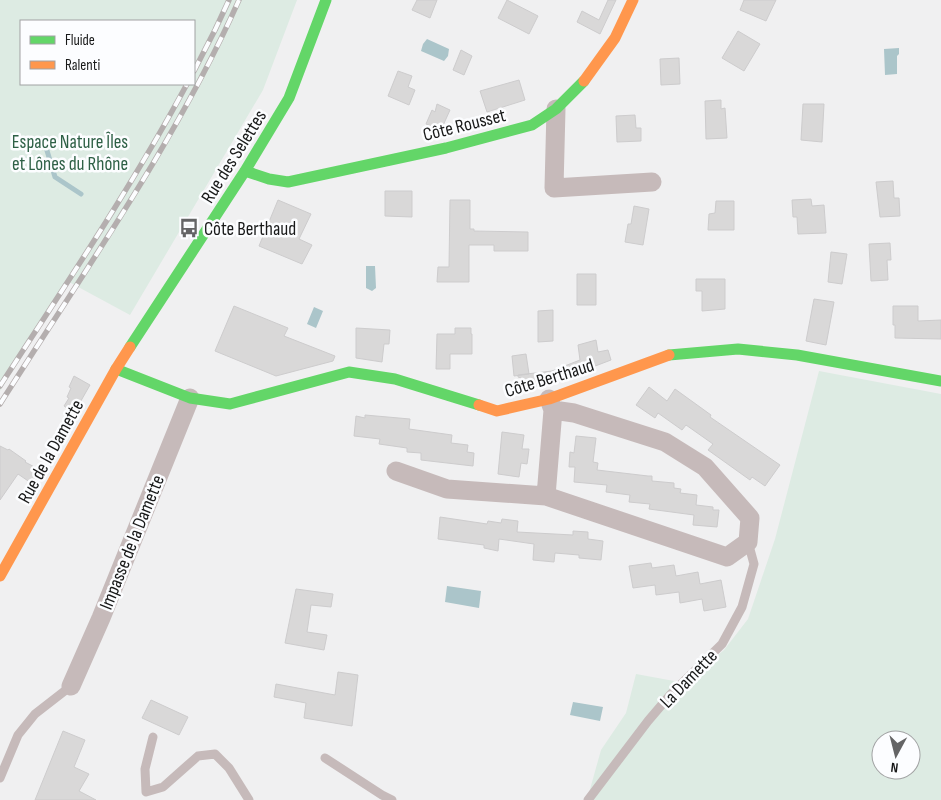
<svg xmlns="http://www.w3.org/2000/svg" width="941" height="800" font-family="'Sofia Sans Condensed',sans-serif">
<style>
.green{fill:#ddebe3;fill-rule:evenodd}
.water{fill:#abc5ca}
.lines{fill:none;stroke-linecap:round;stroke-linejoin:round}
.stream{stroke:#abc5ca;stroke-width:5}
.building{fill:#d9d8d8;stroke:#cdcccd}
.lane{stroke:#c6baba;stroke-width:9}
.street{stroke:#c6baba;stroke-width:19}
.fast{stroke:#63d668;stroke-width:11}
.slow{stroke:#ff974d;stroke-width:11}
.rail-casing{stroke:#b4aeae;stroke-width:5.5}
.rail{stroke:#fcfdff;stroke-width:4;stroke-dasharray:11;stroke-linecap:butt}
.labels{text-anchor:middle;stroke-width:5;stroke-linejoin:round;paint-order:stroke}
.street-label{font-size:19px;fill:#181919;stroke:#fcfdff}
.park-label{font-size:19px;fill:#2e6046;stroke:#fcfdff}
.poi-label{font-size:19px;fill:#181919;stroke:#fcfdff;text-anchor:start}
</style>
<rect width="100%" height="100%" fill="#f0f0f1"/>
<!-- green -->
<path class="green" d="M0,0H297L263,90L130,315L69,282L0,391ZM21,21H194V84H21Z
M819,371L941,394V800H587L601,750L626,713L636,674L685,683L724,650L748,619L775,539ZM881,740H911V770H881Z"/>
<!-- water -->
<path class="water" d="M427,39L449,49L448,56L444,61L421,51L423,44Z
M899,48V54L897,56V74L885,75L884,49Z
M366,266H375L376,288L372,291L366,288Z
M314,307L323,311L316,328L307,324Z
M447,586L481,591L479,608L445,602Z
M573,702L603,707L600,721L570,715Z"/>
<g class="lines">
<!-- stream -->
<path class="stream" d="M45,144L55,177L81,194"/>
</g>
<!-- building -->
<path class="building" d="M417,0H437L430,18L412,10Z
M507,0L538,16L529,34L498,18Z
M608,0H616L600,34L577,22L582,11L599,20Z
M744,0H776L766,21L740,10Z
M738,31L760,44L744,71L722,58Z
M461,50L472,56L464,75L453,70Z
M679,58L680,84L661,85L660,59Z
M398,71L412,76L408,87L415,90L409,105L388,96Z
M519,80L525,100L487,112L480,91Z
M721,100V109L725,108L727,138L706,139L705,101Z
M437,104L450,110L441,130L426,124L432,110L435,112Z
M803,104H824L822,142L801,140Z
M635,115L636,128H641V141L617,142L616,116Z
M893,181L894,198H899L900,216L880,217L876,182Z
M385,191H412V217L385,216Z
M811,199L812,206L824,205L826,233L798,234L797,217H793L792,200Z
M278,200L311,214L299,239L312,245L302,264L259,246Z
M450,200H470V229H474V231L528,232V251H494V245H469V282H437L438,267H449Z
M716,201H734V230H708L709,214L715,213Z
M634,206L649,209L643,245L625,242L628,224H631Z
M890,243L891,260H887L888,280L871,281L869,244Z
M831,252L847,254L842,284L828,282Z
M577,274H596V305H577Z
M696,279H725V309L702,311V291H696Z
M814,299L834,302L826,345L806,341Z
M234,306L288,328L284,336L335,356L333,361L276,376L215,351Z
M893,306H918V321L941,320V339L895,338V325H893Z
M553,310V341L538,342V311Z
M356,328L390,330L389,344H384L382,362L356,358Z
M455,328H471V334H472V354H450V369H436L437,334H455Z
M596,340L598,352L608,350L611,360L548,384L538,382V386L521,390V378L518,377V375L552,371L580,360L578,345Z
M526,354L529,374L514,376L512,356Z
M74,376L90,385L74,413L64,406L69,398L67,397L71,388L69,387Z
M649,387L667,401L675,389L711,415L710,417L780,465L765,486L752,477L750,480L708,450L713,444L686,425L682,430L658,413L655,418L636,405Z
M365,415L410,419L409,429L452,435L451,443L468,445L467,452L474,453L473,466L421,460V453L407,452V448L379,444L380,439L354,436L356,416L365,418Z
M502,432L524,435L522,449H529L528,457L527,464L521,463L519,477L498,474Z
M576,436L596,438L593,462L598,463L597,470L648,476H652V481L674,483V488L681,489L680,493L697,495L696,505L713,507V510H719L717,527L693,525L694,515L649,509L650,504L629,502L630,495L606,492L607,485L574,482L575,467H569L570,452L574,453Z
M0,446L8,450L9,449L26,461L25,462L42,471L34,485L18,474L0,500Z
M440,517L487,524L488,521L501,523L502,519L518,521L517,532L573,535V531L588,532V539L603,541L601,560L579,558V555L555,553L554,562L533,560L534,544L499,539L498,551L484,548V545L438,539Z
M651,563L652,568L674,565L676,576L698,572L700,584L721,580L726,607L704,611L702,599L680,603L679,592L656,595L655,585L633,588L629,566Z
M296,589L333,594L331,607L311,605L307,632L327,635L324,650L285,643Z
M338,672L358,675L352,726L304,718L306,703L274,697L276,684L335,695Z
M151,700L188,717L179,735L142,718Z
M63,731L85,740L74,767L89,774L79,791L96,800H35Z"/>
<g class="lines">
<!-- lane -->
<path class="lane" d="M153,737L145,769L146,792L163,787L198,756L215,754L229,768L249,800
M325,758L382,795L392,800
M0,778L18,735L35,714L71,686
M588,800L648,721L671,694L722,644L742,607L754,564L748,542"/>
<!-- street -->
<path class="street" d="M556,109L554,188L652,182
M549,399L553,410L546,496L727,557L748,542L750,518L705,467L665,442L574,413L553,410
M396,471L447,489L546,496
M71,686L101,618L190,398"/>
<!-- fast -->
<path class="fast" d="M245,171L269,179L288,182L446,148L532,125L556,109L584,81
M130,347L245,171L289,98L326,0
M669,355L738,349L797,355L941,381
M116,369L190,398L230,404L349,372L395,379L479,405"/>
<!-- slow -->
<path class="slow" d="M584,81L615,38L633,0
M479,405L497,411L549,399L669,355
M0,576L116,369L130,347"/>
<defs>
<path id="rail" d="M194,71L215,30L229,0
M0,386C64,287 131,188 187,84
M0,404C83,273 176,142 239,0"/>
</defs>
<!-- rail casing -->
<use href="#rail" class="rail-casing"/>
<!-- rail -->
<use href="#rail" class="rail"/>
</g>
<!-- icons -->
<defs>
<symbol id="bus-bare" viewBox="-9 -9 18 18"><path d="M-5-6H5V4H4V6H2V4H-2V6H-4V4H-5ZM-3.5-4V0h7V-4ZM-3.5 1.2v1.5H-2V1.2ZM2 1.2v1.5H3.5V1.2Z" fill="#646465" stroke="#fcfdff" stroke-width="2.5" paint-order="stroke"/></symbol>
</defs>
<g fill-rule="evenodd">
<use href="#bus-bare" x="175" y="214" width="28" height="28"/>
</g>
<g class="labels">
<!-- street labels -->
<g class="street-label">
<text transform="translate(464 124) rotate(-14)" y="7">Côte Rousset</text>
<text transform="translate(233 156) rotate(-58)" y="7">Rue des Selettes</text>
<text transform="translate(549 377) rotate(-17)" y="7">Côte Berthaud</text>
<text transform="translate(50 451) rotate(-61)" y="7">Rue de la Damette</text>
<text transform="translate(131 542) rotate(-68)" y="7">Impasse de la Damette</text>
<text transform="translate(688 678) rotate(-46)" y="7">La Damette</text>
</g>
<!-- park labels -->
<g class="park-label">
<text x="70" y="148">Espace Nature Îles<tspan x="70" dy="22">et Lônes du Rhône</tspan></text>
</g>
<!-- poi labels -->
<g class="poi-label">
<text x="204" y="235">Côte Berthaud</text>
</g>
</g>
<!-- legend -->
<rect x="20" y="20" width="175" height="65" fill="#fcfdff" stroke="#a1a2a3"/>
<rect x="30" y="36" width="25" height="8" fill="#63d668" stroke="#a1a2a3"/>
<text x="65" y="45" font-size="15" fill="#181919">Fluide</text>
<rect x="30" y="61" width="25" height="8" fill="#ff974d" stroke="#a1a2a3"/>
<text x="65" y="70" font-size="15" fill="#181919">Ralenti</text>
<!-- north arrow -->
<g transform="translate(896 755) rotate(187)"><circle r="24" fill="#fcfdff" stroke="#a1a2a3"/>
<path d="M0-4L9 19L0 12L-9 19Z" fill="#646465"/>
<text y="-8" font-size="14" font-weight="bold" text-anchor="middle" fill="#181919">N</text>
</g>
</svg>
